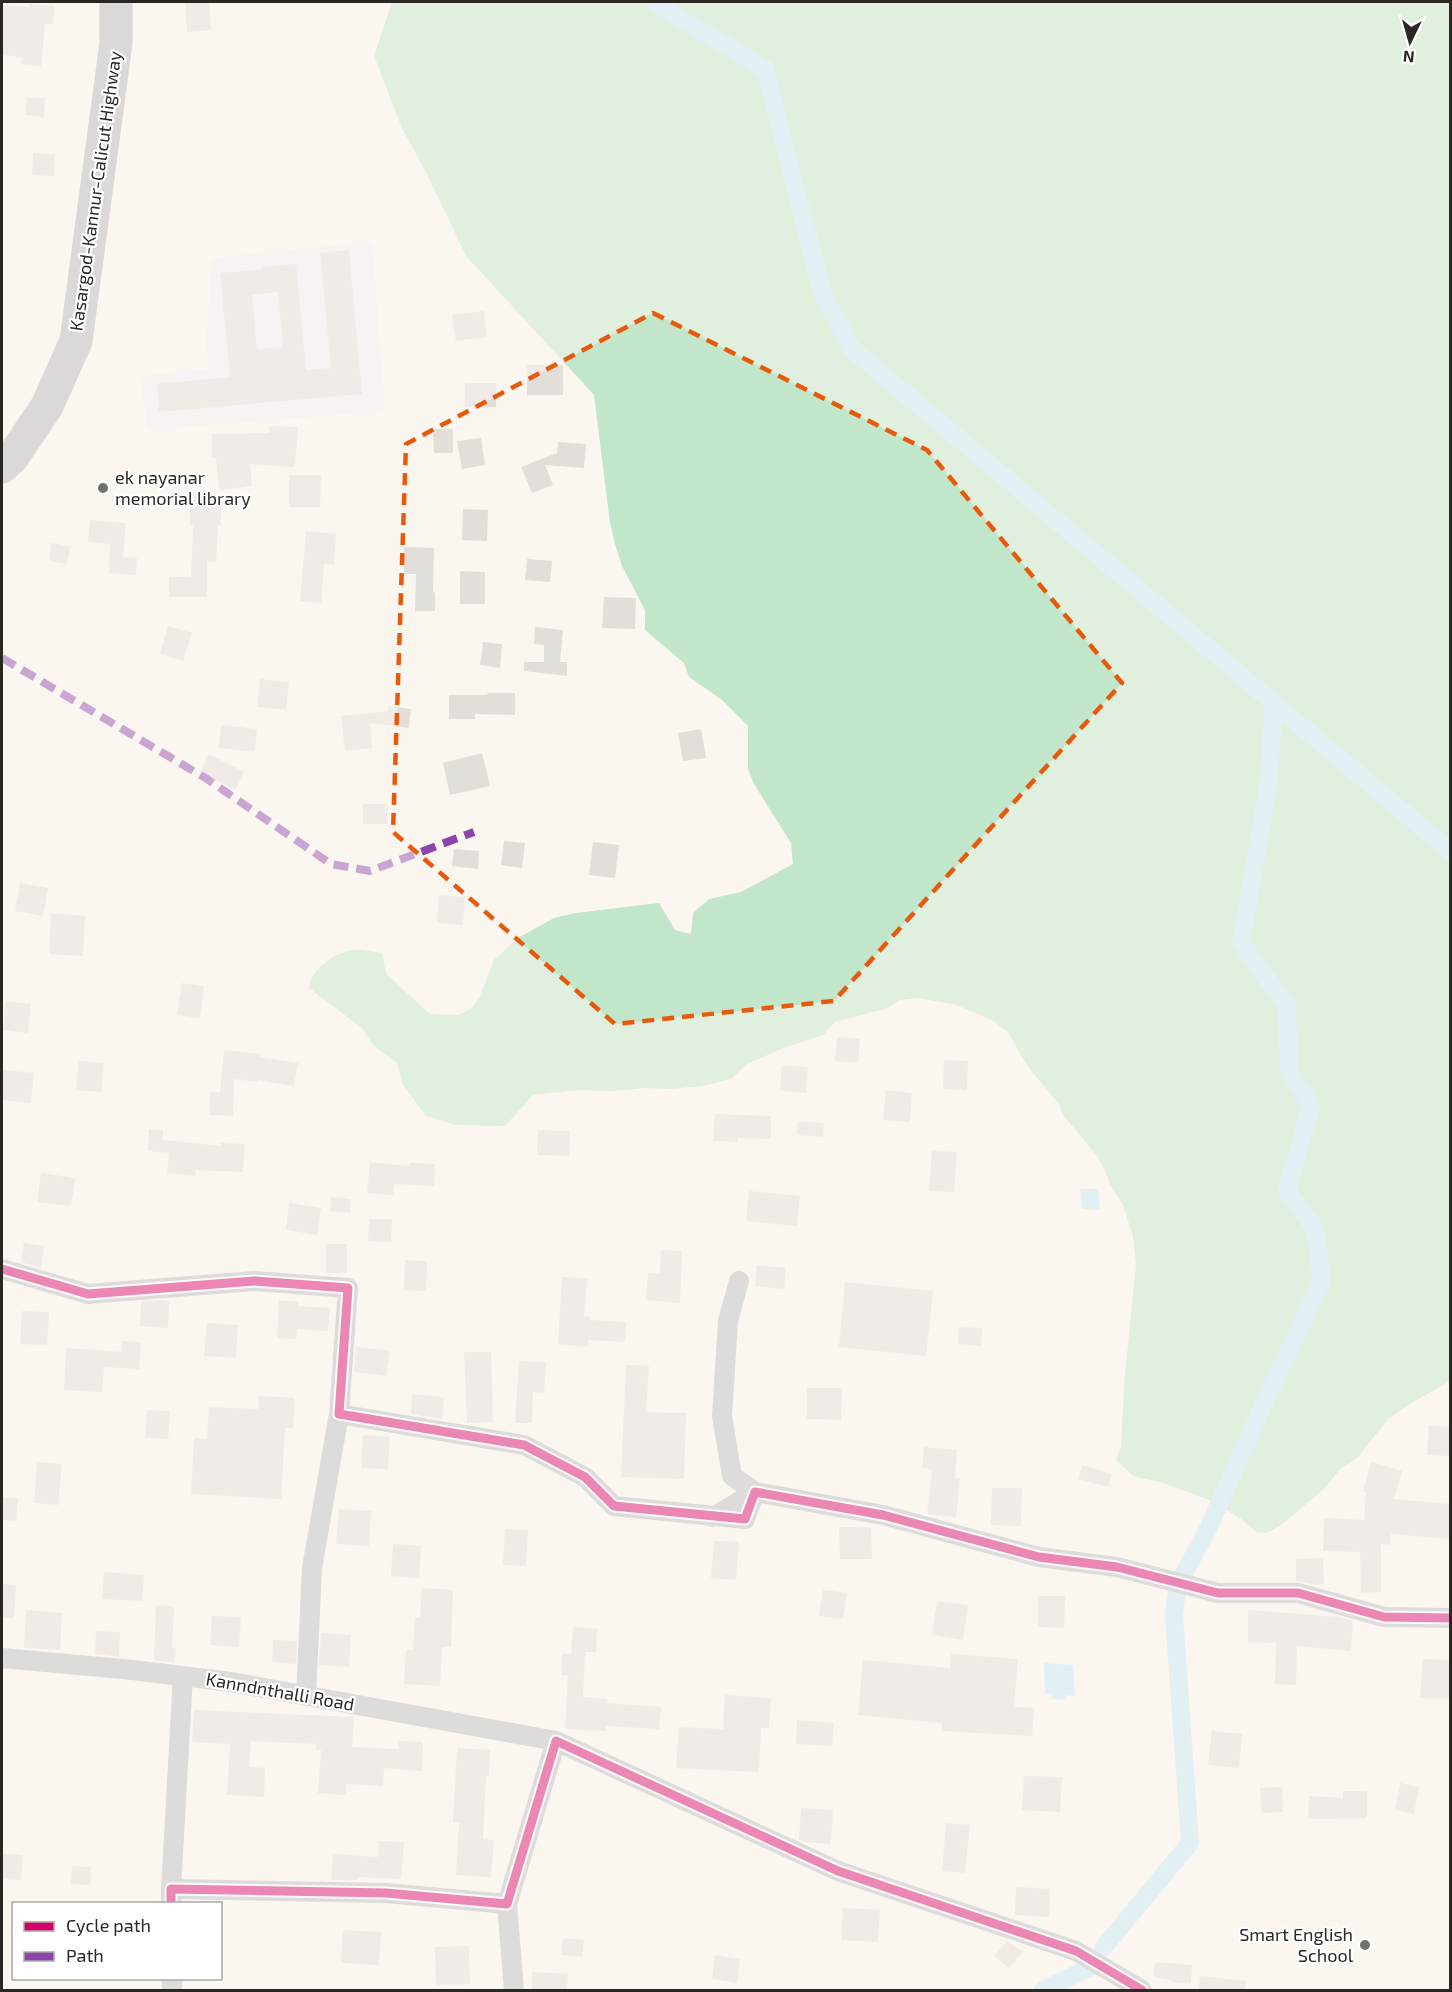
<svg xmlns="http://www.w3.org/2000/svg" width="1452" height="1992" viewBox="0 0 1452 1992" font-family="'Exo 2',sans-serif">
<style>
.education{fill:#f7eef7}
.green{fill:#c1e6c9}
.water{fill:#c4e9f7}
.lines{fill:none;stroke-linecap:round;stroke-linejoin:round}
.stream{stroke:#c4e9f7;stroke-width:5}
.canal{stroke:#c4e9f7;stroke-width:18}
.building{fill:#e2deda;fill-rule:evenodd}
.minor{stroke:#bbbac0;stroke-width:20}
.trunk{stroke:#b7b4ba;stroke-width:33}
.quiet{stroke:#8e44ad;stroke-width:8;stroke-dasharray:15 8;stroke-linecap:butt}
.cycleway-casing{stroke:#fff;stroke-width:13}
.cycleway{stroke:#d6006c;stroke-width:9}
.marked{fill:none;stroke:#e8590c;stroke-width:4.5;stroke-dasharray:12 8;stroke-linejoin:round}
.poi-dot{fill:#74706b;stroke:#fff;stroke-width:2}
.labels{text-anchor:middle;stroke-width:4.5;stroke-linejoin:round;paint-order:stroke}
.street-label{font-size:18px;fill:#2b2824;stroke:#fff}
.poi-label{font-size:18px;fill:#2b2824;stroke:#fff;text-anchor:start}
</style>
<rect width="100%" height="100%" fill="#fbf6f0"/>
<!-- education -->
<path class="education" d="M372 242 385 411 148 430 140 376 209 369 206 343 212 258Z"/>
<!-- green -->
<path class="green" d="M392 2H1450V1381L1410 1404 1388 1419 1358 1457 1340 1469 1325 1488 1281 1525 1266 1533 1256 1532 1241 1519 1209 1500 1163 1483 1133 1476 1116 1460 1121 1447 1124 1385 1136 1265 1133 1236 1122 1203 1110 1184 1105 1170 1097 1156 1064 1116 1058 1103 1028 1067 1008 1032 992 1020 956 1005 919 998 900 1000 885 1009 835 1022 823 1035 786 1047 747 1064 731 1079 702 1086 670 1089 644 1088 614 1091 580 1090 533 1095 505 1126 456 1125 426 1116 402 1083 397 1063 373 1045 362 1028 309 988C310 969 335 953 353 950 362 949 373 952 382 953L386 974 430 1014 458 1015 472 1008 480 996 494 960 518 938 554 918 576 913 659 903 675 930 691 934 693 913 709 899 741 892 793 864 791 843 754 784 748 769V726L721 699 689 677 684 663 645 630V610L622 566 615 544 610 523 594 395 466 256 427 174 402 128 374 56Z"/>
<!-- water -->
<path class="water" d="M1080 1189H1098L1100 1210 1082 1209Z
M1044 1663 1073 1665 1075 1696 1067 1695 1065 1700 1051 1699 1052 1694 1045 1693Z"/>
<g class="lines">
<!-- stream -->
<path class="stream" d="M1185 1570 1199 1547"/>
<!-- canal -->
<path class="canal" d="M656 2 658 5 765 69 823 295 852 349 1450 851
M1182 1577 1208 1529 1265 1401 1322 1281 1315 1229 1287 1190 1311 1106 1289 1070 1287 1006 1241 943 1268 787 1274 703
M1103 1948 1190 1843 1174 1615 1177 1590
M1043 1990 1089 1968"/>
</g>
<!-- building -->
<path class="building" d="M185 2H209L211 30 187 32Z
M29 4 55 6 53 24H45L41 66 21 64 22 57 2 55V5L29 7Z
M27 97 45 98 44 117 25 115Z
M33 153 55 154 54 176 32 175Z
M349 250 362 394 159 412 157 384 230 377 220 273 261 270V267L296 264 306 370 331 368 320 253ZM278 292 283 347 257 349 252 295Z
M484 311 487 337 456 341 452 315Z
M527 365H563V395H527Z
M465 383H496V407H465Z
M270 426 298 427 295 467 250 464 252 486 219 490 216 458H212V434L269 433Z
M433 429H453V453H434Z
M481 438 485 465 462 469 457 441Z
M558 442 586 444 584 468 545 465 553 485 532 493 521 467 557 453Z
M289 475H321L320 507H289Z
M190 495H221V525H218L216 562 207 561V597H169V577H191L193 525H190Z
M463 509 488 510 487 541 462 540Z
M90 520 126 523 123 557 137 558 136 575 109 573 110 544 88 542Z
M306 531 336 534 334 565 324 564 321 603 300 601Z
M51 543 70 546 67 564 49 561Z
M404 547 434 548 433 592 435 593V611H415L416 574H404Z
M527 559 552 561 550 582 525 580Z
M460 571 485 572V604H460Z
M604 597 636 598 635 629 602 628Z
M168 626 192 633 183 661 160 654Z
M535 627 563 630 560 662H567V676L524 671V662H544V645L534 644Z
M483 642 502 644 500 668 480 665Z
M260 679 289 682 286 710 257 707Z
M488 693H515V715L475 714V719H449V695H487Z
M389 706 411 709 409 728 370 723 372 748 345 751 341 716 388 711Z
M221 725 257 729 255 752 219 748Z
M701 729 706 758 683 761 678 733Z
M482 753 490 786 450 795 443 763Z
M209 754 244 772 235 790 200 772Z
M363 804H388L387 824H363Z
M504 841 525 843 522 868 501 865Z
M593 842 619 845 615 878 589 875Z
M454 849 479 851 478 869 452 866Z
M20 883 48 888 43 916 15 911Z
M439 895 465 897 463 925 437 923Z
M51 913 85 916 83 956 49 954Z
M182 983 204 986 200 1018 177 1015Z
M6 1001 31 1004 28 1033 3 1030Z
M837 1037 860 1039 858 1063 835 1061Z
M224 1050 260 1054 259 1057 298 1063 294 1086 257 1080V1082L234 1079 233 1116 209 1115 210 1092H220Z
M944 1060 968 1061 967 1090 943 1089Z
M79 1061 104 1063 101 1092 76 1090Z
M782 1065 808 1067 806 1093 780 1091Z
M3 1070 34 1073 31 1103 2 1100Z
M886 1090 912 1093 910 1122 883 1120Z
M715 1114 771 1116V1139L737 1138V1142L713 1141Z
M798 1121 824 1123 823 1137 797 1135Z
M149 1129 163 1130V1140L221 1146V1143L245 1144 243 1172 196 1170 195 1176 167 1173 169 1153 148 1151Z
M538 1130 570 1131 569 1156 537 1155Z
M932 1151 957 1152 954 1192 929 1191Z
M370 1162 409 1166V1163L435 1164 434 1186 394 1184 393 1195 367 1193Z
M41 1173 75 1178 71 1206 37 1202Z
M749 1191 800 1196 797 1226 746 1221Z
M331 1197 351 1199 350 1213 330 1211Z
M289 1203 321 1208 317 1235 286 1230Z
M369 1219H392L391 1242 368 1241Z
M24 1243 44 1246 41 1268 21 1262Z
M326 1244H347V1273H326Z
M661 1250 682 1251 680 1303 646 1300 648 1273 660 1274Z
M405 1260 427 1261 426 1291 404 1290Z
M757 1265 786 1268 784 1289 755 1286Z
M562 1277 587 1279 584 1316 590 1317V1320L626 1322 625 1342 588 1340V1347L558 1344Z
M845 1282 933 1291 926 1356 839 1347Z
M159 1300 169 1301 168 1328 140 1326 141 1302Z
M279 1300 298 1302V1306L330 1308 328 1331 297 1329 296 1339 277 1338Z
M22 1311 49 1312 47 1345 20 1344Z
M207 1323 238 1325 236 1358 204 1356Z
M959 1327 982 1328 981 1346 958 1344Z
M122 1341 141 1342 139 1369 104 1367 102 1392 64 1390 66 1348 121 1352Z
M356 1347 390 1351 386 1376 354 1372Z
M464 1352H491L493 1422 467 1423Z
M519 1361 546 1362 544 1393 533 1392 532 1423H515Z
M626 1365 649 1366 646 1412 686 1413 684 1479 621 1477Z
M807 1388H842L841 1420 807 1419Z
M412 1394 444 1397 442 1419 411 1414Z
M259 1396 295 1398 293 1428H285L281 1499 191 1494 194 1438 207 1439 209 1407 258 1409Z
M147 1410 170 1411 168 1439 145 1438Z
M1429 1425 1450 1427V1456L1427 1455Z
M363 1435 390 1437 388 1469 361 1468Z
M924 1447 957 1450 955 1478 960 1479 956 1517 927 1514 932 1469 922 1468Z
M37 1462 62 1464 58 1505 34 1503Z
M1371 1462 1402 1471 1394 1499 1450 1504V1539L1391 1534 1390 1545 1381 1544V1592L1361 1593 1360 1552 1323 1551 1324 1518 1364 1520 1366 1492 1363 1491Z
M1082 1465 1112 1474 1108 1487 1078 1479Z
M992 1488H1022L1021 1526 991 1525Z
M2 1497 18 1498 16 1521 2 1520Z
M339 1509 371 1511 369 1546 336 1544Z
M839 1527H871L872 1559H840Z
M505 1529 528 1530 526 1566 503 1565Z
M714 1541 739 1542 736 1580 711 1578Z
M393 1544 421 1546 419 1578 391 1576Z
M1323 1558 1324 1586 1296 1581V1559Z
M104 1572 144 1575 142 1601 102 1599Z
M2 1584 16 1585 14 1618 2 1617Z
M422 1588 453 1590 451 1647H442L440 1686 404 1684 406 1649 413 1650 415 1617H420Z
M823 1590 847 1593 843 1619 819 1616Z
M1038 1596H1065L1064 1628 1038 1627Z
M937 1601 968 1605 963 1640 932 1635Z
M156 1605 174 1607 172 1648H176L175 1663 154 1660Z
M26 1610 62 1613 60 1650 24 1648Z
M1248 1610 1339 1617 1353 1621 1351 1651 1297 1646 1296 1685 1275 1684 1276 1643 1248 1642Z
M212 1616 241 1617 239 1647 210 1645Z
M573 1627 597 1629 596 1652H585L583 1697 608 1699 607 1703 661 1707 659 1729 606 1726V1731L565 1729 568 1675H561L562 1654H571Z
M96 1631 120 1632 119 1657 95 1654Z
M321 1633 351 1635 349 1667 319 1665Z
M273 1640 297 1641 296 1664 272 1662Z
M951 1654 1018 1659 1014 1707 1034 1708 1032 1736 942 1731V1723L858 1715 863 1660 950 1668Z
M1423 1659 1450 1660V1698H1420Z
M725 1695 771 1698 769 1728H761L759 1772 676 1768 679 1727 723 1729Z
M194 1710 354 1717 352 1747 399 1749V1741L423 1742 422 1771 384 1768 383 1786 346 1784V1795L318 1793 321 1750H316V1744L251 1741 249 1767 265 1768 264 1797 227 1795 230 1744 192 1742Z
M797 1720 834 1723 832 1746 796 1744Z
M1212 1731 1242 1734 1239 1768 1208 1765Z
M457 1748 490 1750 489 1776H486L483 1839 494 1840 491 1877 456 1875 459 1823H453Z
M1024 1776 1062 1777 1060 1812 1022 1810Z
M1400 1783 1419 1787 1414 1814 1395 1810Z
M1282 1787 1283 1812 1262 1813 1260 1788Z
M1343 1791H1367V1818L1308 1819 1309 1796 1343 1798Z
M801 1808 833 1810 831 1844 804 1842 799 1840Z
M946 1823 970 1825 965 1873 942 1871Z
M379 1841 404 1842 401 1879 358 1877 357 1880H331L333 1854 378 1857Z
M2 1854 23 1855 21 1880 2 1879Z
M72 1866 91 1867 90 1885 71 1884Z
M1016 1887 1050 1889 1049 1917 1015 1915Z
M843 1908 880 1910 878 1942 841 1940Z
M343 1930 381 1932 379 1965 341 1963Z
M563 1938 584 1940 582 1957 561 1955Z
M1007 1941 1023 1952 1009 1968 994 1956Z
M469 1946 470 1984 436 1985 435 1947Z
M715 1955 740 1959 737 1983 712 1979Z
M1155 1962 1192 1965 1191 1984 1172 1982 1173 1980 1153 1977Z
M532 1972 568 1974 567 1990H532Z
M1200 1976 1245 1981V1990H1199Z"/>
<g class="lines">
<!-- minor -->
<path class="minor" d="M2 1269 88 1294 254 1281 348 1288 339 1414 524 1445 585 1477 614 1506 745 1519 755 1492 883 1515 1039 1557 1117 1567 1218 1593H1298L1384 1617 1450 1618
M713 1517 755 1492 732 1476 722 1416 728 1321 739 1281
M2 1658 133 1670 231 1682 556 1741
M306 1696 312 1568 339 1414
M171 1889 183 1676
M171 1904V1889L386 1893 507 1904 556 1741 838 1871 1076 1951 1142 1990
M507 1904 514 1990
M172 1978V1990"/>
<!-- trunk -->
<path class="trunk" d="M2 467 12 458 47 406 76 341 116 43V2"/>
<!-- quiet -->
<path class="quiet" d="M2 658 207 779 331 864 370 871 474 832"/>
<!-- cycleway casing -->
<g class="cycleway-casing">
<path id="cycleway" d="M2 1269 88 1294 254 1281 348 1288 339 1414 524 1445 585 1477 614 1506 745 1519 755 1492 883 1515 1039 1557 1117 1567 1218 1593H1298L1384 1617 1450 1618
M171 1904V1889L386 1893 507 1904 556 1741 838 1871 1076 1951 1142 1990"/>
</g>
<!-- cycleway -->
<use href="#cycleway" class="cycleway"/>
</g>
<!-- marked area -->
<path d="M0 0H1452V1992H0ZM653 313 927 450 1122 683 834 1001 615 1024 393 832 406 444Z" fill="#fbf6f0" fill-opacity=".55" fill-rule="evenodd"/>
<path class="marked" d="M653 313 927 450 1122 683 834 1001 615 1024 393 832 406 444Z"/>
<!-- markers -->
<g class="poi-dot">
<circle cx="103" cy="488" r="6"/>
<circle cx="1365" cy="1945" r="6"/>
</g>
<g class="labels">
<!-- street labels -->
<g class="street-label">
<text transform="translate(96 191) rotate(-82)" y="6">Kasargod-Kannur-Calicut Highway</text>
<text transform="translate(280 1692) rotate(10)" y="6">Kanndnthalli Road</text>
</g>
<!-- poi labels -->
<g class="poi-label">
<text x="115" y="484">ek nayanar<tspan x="115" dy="21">memorial library</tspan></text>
<text x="1353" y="1941" text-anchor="end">Smart English<tspan x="1353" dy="21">School</tspan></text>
</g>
</g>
<!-- border -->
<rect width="1452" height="1992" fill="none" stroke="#2b2824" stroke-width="6"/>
<!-- legend -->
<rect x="12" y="1902" width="210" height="78" fill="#ffffff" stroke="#aaa9a7" stroke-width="1.5"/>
<rect x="24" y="1922" width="30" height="9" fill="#d6006c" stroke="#aaa9a7" stroke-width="1.5"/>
<text x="66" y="1932" font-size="18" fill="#2b2824">Cycle path</text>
<rect x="24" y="1952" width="30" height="9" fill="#8e44ad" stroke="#aaa9a7" stroke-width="1.5"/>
<text x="66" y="1962" font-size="18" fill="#2b2824">Path</text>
<!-- north arrow -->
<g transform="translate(1410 42) rotate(185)" stroke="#ffffff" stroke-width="4.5" paint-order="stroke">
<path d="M0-4.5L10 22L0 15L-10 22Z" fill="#2b2824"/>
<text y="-9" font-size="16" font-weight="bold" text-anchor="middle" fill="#2b2824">N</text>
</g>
</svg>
